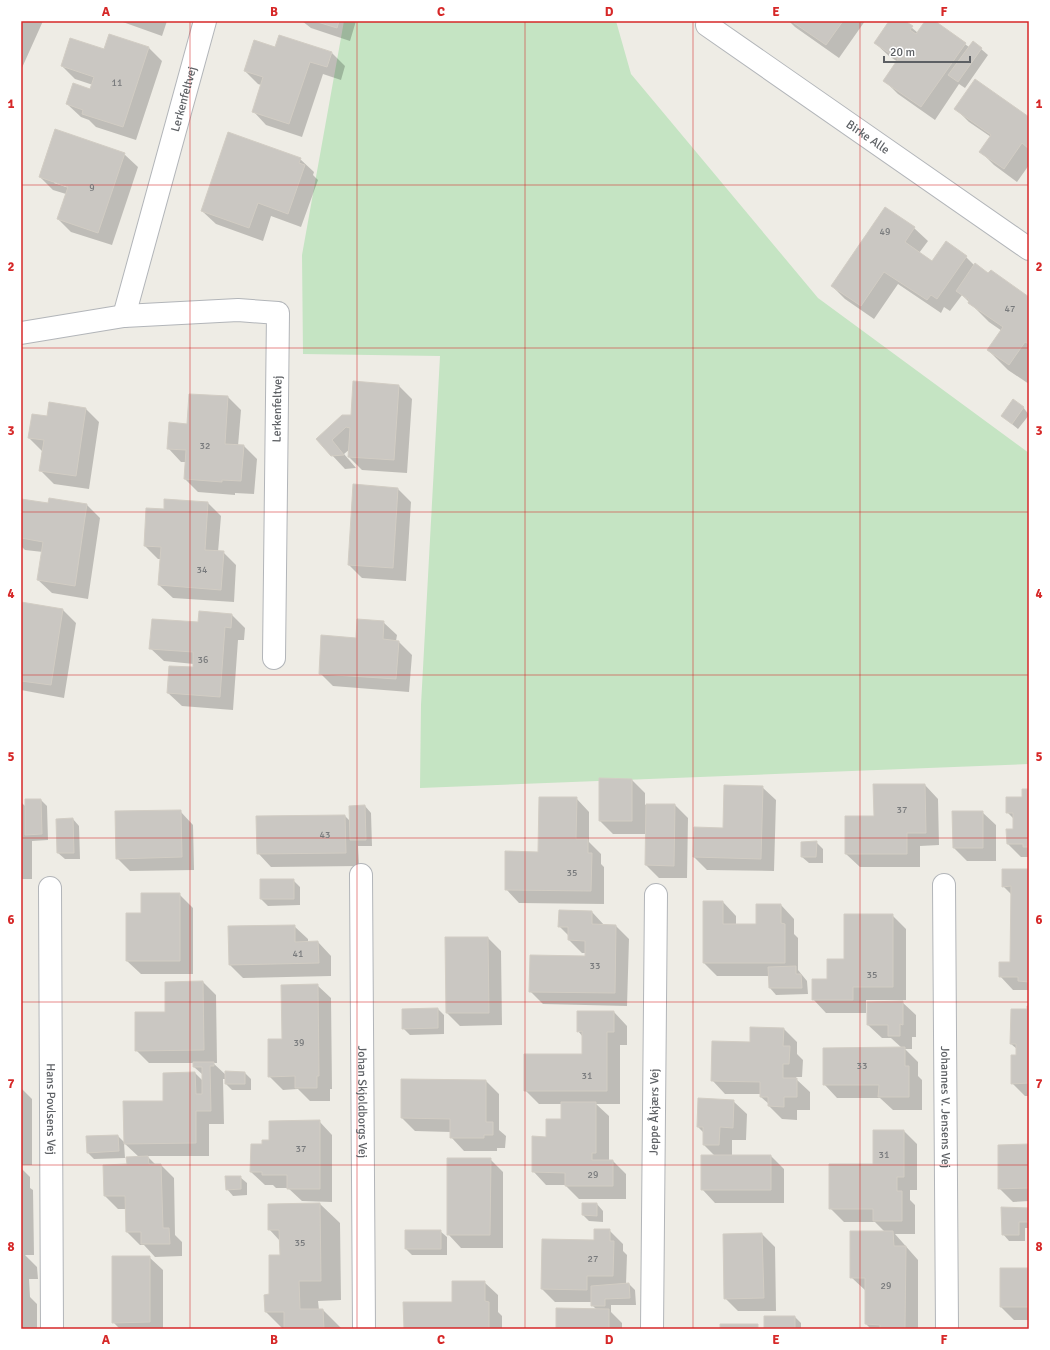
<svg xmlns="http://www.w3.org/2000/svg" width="1050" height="1350" viewBox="0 0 1050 1350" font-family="Signika,sans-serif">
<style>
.green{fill:#c5e4c3}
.shadow{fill:#0003;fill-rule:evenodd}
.building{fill:#cac7c2;stroke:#d2cdc4}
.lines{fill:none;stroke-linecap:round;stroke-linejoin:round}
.minor-casing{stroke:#b2b5b9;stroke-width:24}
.minor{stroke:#fff;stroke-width:22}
.grid{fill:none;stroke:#d62828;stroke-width:1;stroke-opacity:0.55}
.labels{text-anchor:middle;stroke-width:3;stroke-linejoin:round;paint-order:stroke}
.number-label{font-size:10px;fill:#787a7c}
.street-label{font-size:12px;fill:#5d6064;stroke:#fff}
.neatline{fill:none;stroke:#d62828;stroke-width:1.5}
.grid-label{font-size:13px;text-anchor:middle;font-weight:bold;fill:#d62828}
</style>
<rect width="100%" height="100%" fill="#eeece5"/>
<!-- green -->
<path class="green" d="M344 21H616L631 74 818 298 1029 453V764L420 788 421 705 440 356 303 354 302 255Z"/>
<!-- shadow -->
<path class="shadow" d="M21 21H43L21 70Z
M120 21H167L162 36Z
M302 21H356L350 41 311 28Z
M789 21H865L839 58 795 27Z
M891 21H904L918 33 926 21H933L969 47 973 42 988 55 965 88 959 84 935 120 898 94 885 81 898 62 889 56 875 43Z
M280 36 332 53 345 66 341 80 323 74 302 137 266 125 253 111 261 85 258 84 245 71 276 48Z
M149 48 162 61 136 140 96 127 89 120 81 117 67 104 91 90 93 85 75 79 62 66 105 50Z
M956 109 1029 118V165L1017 182 994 165 981 152 991 137 969 122Z
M124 154 138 167 112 245 71 232 58 219 66 194 53 190 40 177ZM54 181 73 187 72 189 54 183Z
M300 159 314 172 313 175 318 180 301 227 271 216 263 241 216 224 202 211Z
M914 228 928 241 919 253 933 262 966 257 974 265 1029 298V384L1008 370 988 350 1002 331 989 322 962 295 950 311 944 307 941 313 898 284 874 319 845 299 832 286Z
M354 383 399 386 412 399 407 473 362 470 349 457 350 449 344 454 356 468 345 469 317 439 352 416Z
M228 397 241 410 238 446H244L257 459 254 494 235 493V495L198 492 185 479 186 462H181L168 448 188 425Z
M1023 407 1029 415 1018 429 1002 416Z
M86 409 99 422 89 489 54 484 40 470 42 451 29 438 48 417Z
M398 489 411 502 406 581 362 578 349 565Z
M21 500 49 505H87L100 518 88 599 52 593 38 580 43 552 25 550 21 546Z
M208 503 221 516 218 552H223L236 565 234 602 173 598 159 585 161 559H158L145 546 165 510Z
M21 603 63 610 76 623 64 698 21 690Z
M232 615 245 628 244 640H238L233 710 182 706 168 693 193 668 194 664 164 661 150 648 199 623Z
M383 622 397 635 396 641H398L412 655 409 692 333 686 320 673 357 639Z
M632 780 645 793V805H675L688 818 687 878H659L646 865V834H613L600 821Z
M925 785 938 799 939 845 920 846V867H860L846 854 875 817Z
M762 787 776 800 774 871 707 870 694 857 724 829Z
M1029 790V857H1021L1008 844 1014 830V819L1007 812 1023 798Z
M576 798 589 812V842L601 854V864L604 867V904L519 903 506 889 539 853Z
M41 800 47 806 48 840 32 841V879H21V802L26 807Z
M365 806 371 813 372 846H358L359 866 271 867 258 853 345 816 351 822Z
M180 811 193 825 194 870 130 871 117 858Z
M982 812 996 825V861H967L954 848Z
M73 819 79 826 80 859H65L58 853Z
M816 842 823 849V863H809L802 857Z
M1029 870V991L1028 990H1013L1000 976 1011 964 1012 895 1003 886Z
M261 880H293L300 887V905L268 906 261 899Z
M179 894 193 908V974H141L127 961 142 914Z
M704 902H723L736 916V925H757L781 905 794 919V934L798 938V970L807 981 808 994 776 995 770 988 769 976H717L704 963Z
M592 912 605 926H616L629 939 627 1006 543 1004 530 991 586 957V953H582L569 940V936L559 926Z
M892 915 906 929V1000H866V1013H826L813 999 845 960Z
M294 926 308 939V943L318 942 331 956V976L243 978 230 965Z
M488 938 501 951 502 1025 460 1026 447 1013Z
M203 982 216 995 217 1063H213L226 1075 245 1073 251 1079V1090H232L226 1084V1079H223L224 1124H209V1156H147L156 1165H161L174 1178 175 1235 182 1242V1256L155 1257 144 1245H140L127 1232 126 1209H118L105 1196 128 1165 139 1157 124 1143 125 1158 94 1159 88 1153 118 1136 125 1143 164 1102 195 1073 203 1081V1075L194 1067V1063H149L136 1050 166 1013Z
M317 985 331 998 332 1089H330V1101H310L298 1089 283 1090 269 1076 283 1040Z
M902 1002 916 1015V1037H912V1049H905L918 1062V1076L922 1080V1110H893L880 1098H837L824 1084 902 1048 891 1038H882L868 1025Z
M1029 1007V1096H1025L1012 1083 1017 1056V1049L1011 1044Z
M438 1009 444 1015V1034L410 1035 403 1028Z
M614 1012 627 1026V1045H620V1104H596L609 1116V1161H613L626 1174V1199H579L565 1185H546L533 1171 547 1138 562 1120V1104H539L525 1090 583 1055V1037L578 1031Z
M784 1029 797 1042V1054L803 1060 802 1077H796V1079L810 1092V1110H797V1120L782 1119 769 1106V1104L761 1097V1094H725L712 1080 750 1043Z
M486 1081 499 1094V1130L506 1136 505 1148H497V1151H464L451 1137V1132L415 1131 402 1118Z
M21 1088 32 1099V1165H21Z
M733 1101 747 1114 746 1140H732V1156H771L784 1169V1203H715L702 1189 715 1156 704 1145V1133L698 1127Z
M319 1121 332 1135V1202L302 1201 288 1188H276L273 1185H265L251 1172 263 1145Z
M904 1131 917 1144V1190H910V1200L915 1205V1234H895L918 1260V1329H871L866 1324V1291L851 1277 885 1232 875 1222H844L830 1208 874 1165Z
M1029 1145V1201L1013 1202 999 1188Z
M490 1159 503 1172V1248H461L448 1234Z
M21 1168 30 1177V1188L33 1190 34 1255H25L37 1267 38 1279H29L30 1297 37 1304V1329H21Z
M240 1177 247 1183V1195L233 1196 227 1189Z
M320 1204 340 1223 341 1300 318 1301 319 1310H323L342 1329H283L266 1312 281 1256 280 1241 269 1229Z
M583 1204H597L603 1211V1222L589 1221 583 1215Z
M1029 1209V1228H1025V1241H1009L1003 1234Z
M609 1230 623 1244V1251L627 1255 626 1284H629L635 1290 636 1305H611V1312L622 1323V1329H557L596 1309 592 1305V1302H555L542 1289 595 1241Z
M440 1231 447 1237V1255H412L406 1249Z
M762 1234 775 1247 776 1311H738L725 1298Z
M149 1257 163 1270V1329H120L113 1322Z
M1029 1269V1320H1014L1001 1307Z
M484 1282 498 1295V1312L502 1316V1329H405L453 1303Z
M795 1317 801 1323V1329H766Z"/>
<!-- building -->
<path class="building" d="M314 21H339L337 28Z
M791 21H843L826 45Z
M889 21H905L913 26 910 30 916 34 925 21H935L966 43 921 107 883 81 898 59 874 43Z
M109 34 149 47 123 127 82 114 83 110 66 104 73 83 90 89 94 77 61 66 70 38 104 49Z
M279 35 332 52 327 67 310 62 289 124 252 112 263 77 244 71 254 40 275 47Z
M973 41 982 48 958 82 948 75Z
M975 79 1029 117V149L1022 143 1004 169 979 152 991 135 954 109Z
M55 129 125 153 98 233 57 219 68 187 39 177Z
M228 132 301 158 299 163 305 165 288 214 258 203 249 228 201 211Z
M885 207 915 227 905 242 932 261 946 241 967 256 937 299 931 295 927 300 884 272 861 306 831 286Z
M975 263 988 273 991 270 1029 297V344L1025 342 1009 365 987 350 1003 327 968 303 969 300 956 291Z
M353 381 399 385 394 460 348 457 350 428 346 427 332 440 344 455 331 456 316 439 342 415H351Z
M189 394 228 396 225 444 244 445 241 481 222 480V482L184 479 186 450 167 449 169 422 187 424Z
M1013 399 1024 407 1012 424 1001 416Z
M49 402 86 408 76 476 39 471 44 440 28 438 32 414 47 416Z
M353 484 398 488 393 568 348 565Z
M49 498 87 504 75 586 37 580 43 542 21 538V499L48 503Z
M164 499 208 502 205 550 224 551 221 590 158 585 161 547 144 546 146 508 164 509Z
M21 602 63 609 51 685 21 681Z
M199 611 232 614 231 628 225 627 220 697 167 693 169 666 193 667V652L149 649 152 619 198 622Z
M357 619 384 621 383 639 399 641 396 679 319 674 321 635 356 638Z
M599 778 632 779V821H599Z
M873 784H925L926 833H907V854H845V816H874Z
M724 785 763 786 761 859 693 857 694 827 723 828Z
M1022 789H1029V847H1023V844H1007L1006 829H1013V813H1006V797H1022Z
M539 797H577L576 839H588V853H592L591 891 505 890V851L538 852Z
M25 799H41L42 834 25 835Z
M646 804H675L674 866 645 865Z
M365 805 366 840H350L349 806Z
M181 810 182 857 116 859 115 811Z
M952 811H983V848H953Z
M345 815 346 853 257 854 256 816Z
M73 818 74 853H57L56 819Z
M817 841 816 857H801V842Z
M1002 869H1029V982L1018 981V977H999V962H1010L1011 886 1002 887Z
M260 879H294V899H260Z
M141 893H180V961H126V913H141Z
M703 901H723V924H756V904H781V923L785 924V963H703Z
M559 910 592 911V924L616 925 615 993 529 992 530 955 585 956V941L568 940V927H558Z
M844 914H893V987H853V1000H812V979H827V959H844Z
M295 925V942L318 941 319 963 229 965 228 926Z
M445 937H488L489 1013H446Z
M796 966V974H801L802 988H769L768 967Z
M203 981 204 1050 135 1051V1012H165V982Z
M318 984 319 1076H317V1088H295V1076L268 1077V1039H282L281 985Z
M903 1001V1025L900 1024V1036H888V1025H867V1002Z
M1027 1006H1029V1083L1011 1084V1055H1016V1044H1010L1011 1009H1027Z
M438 1008V1028L402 1029V1009Z
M577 1011H614V1032H607V1091H524V1054H582V1031L577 1032Z
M750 1027 784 1028 783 1046H790L789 1064H783V1078H797V1097H784V1107L768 1106V1097H760V1082L711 1081 712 1041 750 1042Z
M905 1047V1066H909V1097H878L879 1085H823V1048Z
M193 1062H214V1066H210L211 1111H196V1143L124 1144 123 1101H163V1073L195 1072 196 1094H202V1067H193Z
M225 1071 245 1072V1084H225Z
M401 1079 486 1080V1122H493V1135H484V1138H450V1119L401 1118Z
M698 1098 734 1100 733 1128 720 1127 719 1145H703V1127H697Z
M561 1102H596V1153H592V1160H613V1186H565V1173L532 1172V1136L546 1137V1119H561Z
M320 1120V1189H287V1175H262V1172H250L251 1144H262V1140H269V1121Z
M873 1130H904V1177H897V1191H902V1221H873V1209H829V1164H873Z
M118 1135 119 1151 87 1153 86 1136Z
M1029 1144V1188L998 1189V1145Z
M701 1155H771V1190H701Z
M148 1156 149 1164H161L163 1228H169L170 1244H141V1232H126L125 1196H104L103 1165 127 1164 126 1157Z
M447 1158H491L490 1235H447Z
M225 1176H241V1189L226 1190Z
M320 1203 321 1281H299L300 1309H323L324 1329H284V1312H265L264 1295 269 1294V1255H280L279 1230H268V1204Z
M582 1203H597V1216L582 1215Z
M1001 1207 1029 1208V1222H1019V1235H1002Z
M594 1229H610V1241H614L613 1276H587V1290L541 1289 542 1239 594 1240Z
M405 1230H441V1249H405Z
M850 1231H893L894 1246H906L905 1329H880V1325L865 1324V1278H850Z
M762 1233 764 1298 724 1299 723 1234Z
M112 1256H150V1322L112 1323Z
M1000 1268H1029V1307H1000Z
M452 1281H485V1301L489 1302V1329H404L403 1302H452Z
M629 1283 630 1298 605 1299V1306H591V1286Z
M556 1308 609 1309V1329H556Z
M764 1316H795V1329H764Z
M720 1324H758V1329H720Z"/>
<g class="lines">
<!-- minor casing -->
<g class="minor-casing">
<g id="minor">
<path id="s1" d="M707 25 1029 249"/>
<path id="s2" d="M124 316 205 21"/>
<path d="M21 333 124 316 238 310 278 313 274 658"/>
<path id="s3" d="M361 875 364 1329"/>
<path id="s4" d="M944 885 947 1329"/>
<path id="s5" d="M50 888 52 1329"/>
<path id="s6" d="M652 1329 656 895"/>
</g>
</g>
<!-- minor -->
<use href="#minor" class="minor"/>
</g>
<!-- grid -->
<path class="grid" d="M190 21V1329M357 21V1329M525 21V1329M693 21V1329M860 21V1329M21 185H1029M21 348H1029M21 512H1029M21 675H1029M21 838H1029M21 1002H1029M21 1165H1029"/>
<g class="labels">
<!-- number labels -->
<g class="number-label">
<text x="117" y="86">11</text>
<text x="92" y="191">9</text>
<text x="885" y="235">49</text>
<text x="1010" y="312">47</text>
<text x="205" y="449">32</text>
<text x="202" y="573">34</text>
<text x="203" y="663">36</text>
<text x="902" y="813">37</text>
<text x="325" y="838">43</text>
<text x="572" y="876">35</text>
<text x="298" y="957">41</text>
<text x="595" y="969">33</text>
<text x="872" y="978">35</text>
<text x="299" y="1046">39</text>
<text x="862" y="1069">33</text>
<text x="587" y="1079">31</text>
<text x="301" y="1152">37</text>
<text x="884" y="1158">31</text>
<text x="593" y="1178">29</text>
<text x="300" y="1246">35</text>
<text x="593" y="1262">27</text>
<text x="886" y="1289">29</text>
</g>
<!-- street labels -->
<g class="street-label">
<text dy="4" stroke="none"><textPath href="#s2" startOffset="225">Lerkenfeltvej</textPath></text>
<text dy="4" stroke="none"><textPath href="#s1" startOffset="196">Birke Alle</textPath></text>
<text transform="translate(277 409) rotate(-89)" y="4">Lerkenfeltvej</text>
<text dy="4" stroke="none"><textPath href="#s3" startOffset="227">Johan Skjoldborgs Vej</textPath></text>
<text dy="4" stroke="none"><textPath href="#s4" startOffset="222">Johannes V. Jensens Vej</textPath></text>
<text dy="4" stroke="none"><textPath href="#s5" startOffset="221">Hans Povlsens Vej</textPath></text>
<text dy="4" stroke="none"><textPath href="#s6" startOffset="217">Jeppe Åkjærs Vej</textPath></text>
</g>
</g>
<!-- border -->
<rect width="1050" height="1350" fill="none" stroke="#ffffff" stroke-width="44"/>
<!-- scale -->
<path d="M884 56v6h86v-6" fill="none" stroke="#5d6064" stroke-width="2"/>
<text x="890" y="56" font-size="12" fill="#5d6064" stroke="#ffffff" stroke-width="3" paint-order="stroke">20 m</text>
<rect x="22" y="22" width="1006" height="1306" class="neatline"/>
<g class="grid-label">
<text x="106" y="16">A</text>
<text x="274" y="16">B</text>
<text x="441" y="16">C</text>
<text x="609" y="16">D</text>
<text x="776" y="16">E</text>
<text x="944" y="16">F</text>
<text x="11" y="108">1</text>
<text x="1039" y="108">1</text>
<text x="11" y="271">2</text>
<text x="1039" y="271">2</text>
<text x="11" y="435">3</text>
<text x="1039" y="435">3</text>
<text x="11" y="598">4</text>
<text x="1039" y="598">4</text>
<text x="11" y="761">5</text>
<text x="1039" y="761">5</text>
<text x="11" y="924">6</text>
<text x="1039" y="924">6</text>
<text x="11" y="1088">7</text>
<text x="1039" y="1088">7</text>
<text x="11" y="1251">8</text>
<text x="1039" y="1251">8</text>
<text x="106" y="1344">A</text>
<text x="274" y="1344">B</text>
<text x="441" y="1344">C</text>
<text x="609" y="1344">D</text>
<text x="776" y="1344">E</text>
<text x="944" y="1344">F</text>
</g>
</svg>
